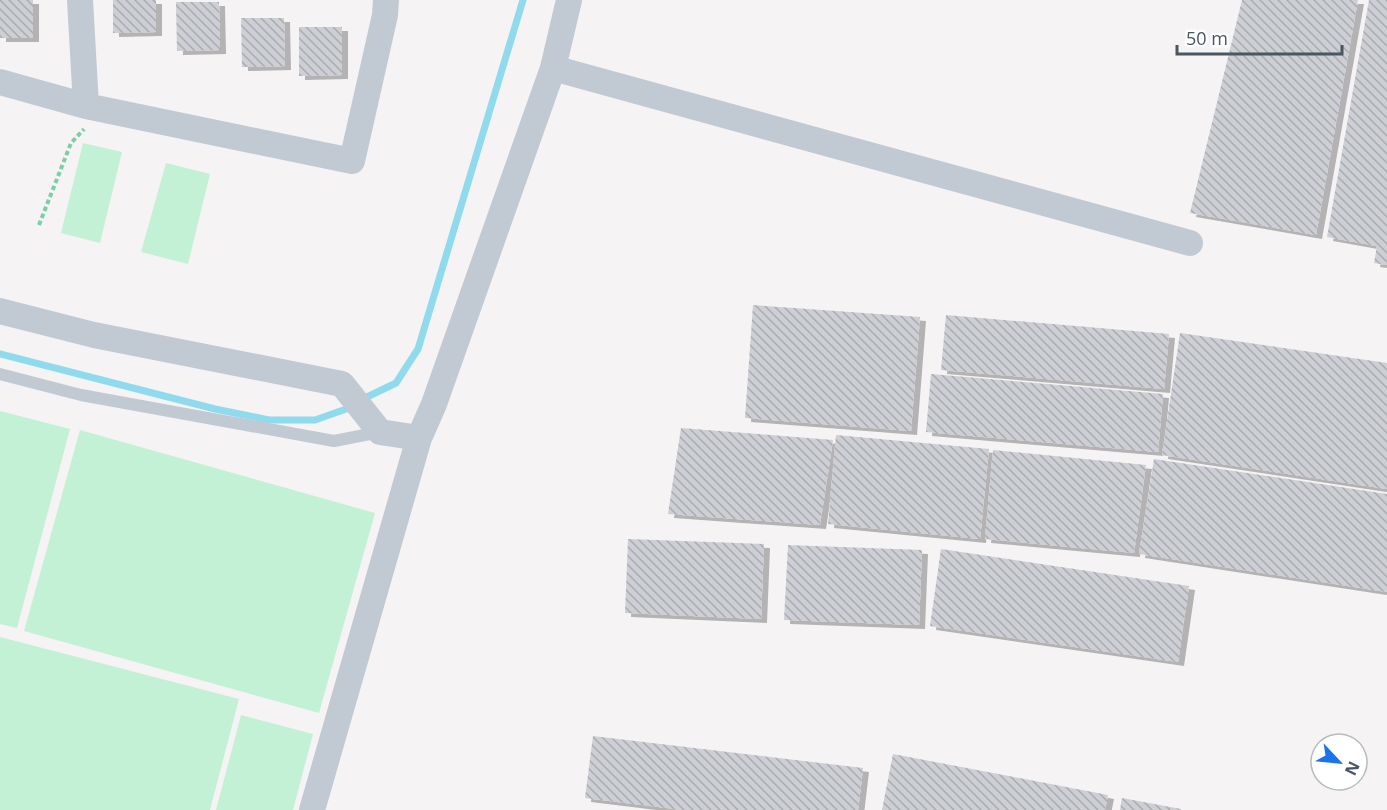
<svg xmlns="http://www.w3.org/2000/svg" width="1387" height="810" viewBox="0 0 1387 810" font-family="'Open Sans',sans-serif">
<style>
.green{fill:#c3f1d5}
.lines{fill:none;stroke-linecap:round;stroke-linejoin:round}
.stream{stroke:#90daee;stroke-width:7}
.building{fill:url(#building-back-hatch);filter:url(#shadow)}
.path{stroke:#7ad0a6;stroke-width:4;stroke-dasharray:4.5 3;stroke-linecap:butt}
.lane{stroke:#c1cad2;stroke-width:12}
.street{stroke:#c1cad2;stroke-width:26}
</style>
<defs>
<pattern id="building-back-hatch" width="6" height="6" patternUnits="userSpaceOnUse" patternTransform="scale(1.5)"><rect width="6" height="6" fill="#cdcfd5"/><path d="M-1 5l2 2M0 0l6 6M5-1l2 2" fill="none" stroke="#a8abb0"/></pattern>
<filter id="shadow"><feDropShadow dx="6" dy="4" stdDeviation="0" flood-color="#0004"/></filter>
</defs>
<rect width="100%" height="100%" fill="#f5f3f3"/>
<!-- green -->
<path class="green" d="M83 143 122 152 100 243 61 233Z
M166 163 210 174 188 264 141 252Z
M0 411 70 429 17 628 0 624Z
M80 430 375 513 319 713 24 631Z
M0 637 239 699 210 810H0Z
M241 715 313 734 293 810H216Z"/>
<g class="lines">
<!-- stream -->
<path class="stream" d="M0 354 215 409 269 420H315L349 408
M367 397 396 383 418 349 523 0"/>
</g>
<!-- building -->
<path class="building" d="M0 0H33V38H0Z
M113 0H156V32L113 33Z
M1242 0H1358L1316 235 1190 213Z
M1369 0H1387V265L1374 263 1377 246 1327 237Z
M176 2H219L220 50 177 51Z
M241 18H284L285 66 242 67Z
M299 27H342V75L299 76Z
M753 305 920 317 911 431 745 418Z
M946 315 1169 334 1164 389 941 370Z
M1180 333 1387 363V489L1162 455Z
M931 374 1163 394 1158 452 926 432Z
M681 428 833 440 820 525 668 514Z
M836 435 989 449 980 539 828 524Z
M993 450 1146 465 1134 553 985 539Z
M1154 459 1387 494V592L1139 554Z
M628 539 764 544 761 619 625 613Z
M788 545 922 550 919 625 784 620Z
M941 549 1189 586 1178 662 930 626Z
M593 736 863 768 858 810H683L585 798Z
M893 754 1108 795 1105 810H882Z
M1122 798 1181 809V810H1120Z"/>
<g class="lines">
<!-- path -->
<path class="path" d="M39 225 71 143 84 129"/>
<!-- lane -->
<path class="lane" d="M0 374 81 395 334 441 380 432"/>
<!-- street -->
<path class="street" d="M80 0 86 106
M553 68 1190 243
M0 82 86 106 352 161 385 15 386 0
M0 311 94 335 342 384 380 432 419 438 312 810
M419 438 434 404 553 68 569 0"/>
</g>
<!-- north arrow -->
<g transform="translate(1339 762) rotate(116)"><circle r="28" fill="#ffffff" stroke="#b7bbc0" stroke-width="1.5"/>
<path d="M0-4.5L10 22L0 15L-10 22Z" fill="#1a73e8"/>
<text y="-9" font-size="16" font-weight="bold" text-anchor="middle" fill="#4a5661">N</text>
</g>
<!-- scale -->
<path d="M1177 45v9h165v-9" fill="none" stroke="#4a5661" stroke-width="3"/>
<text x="1186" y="45" font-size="18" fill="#4a5661" stroke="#ffffff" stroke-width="4.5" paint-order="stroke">50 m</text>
</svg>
